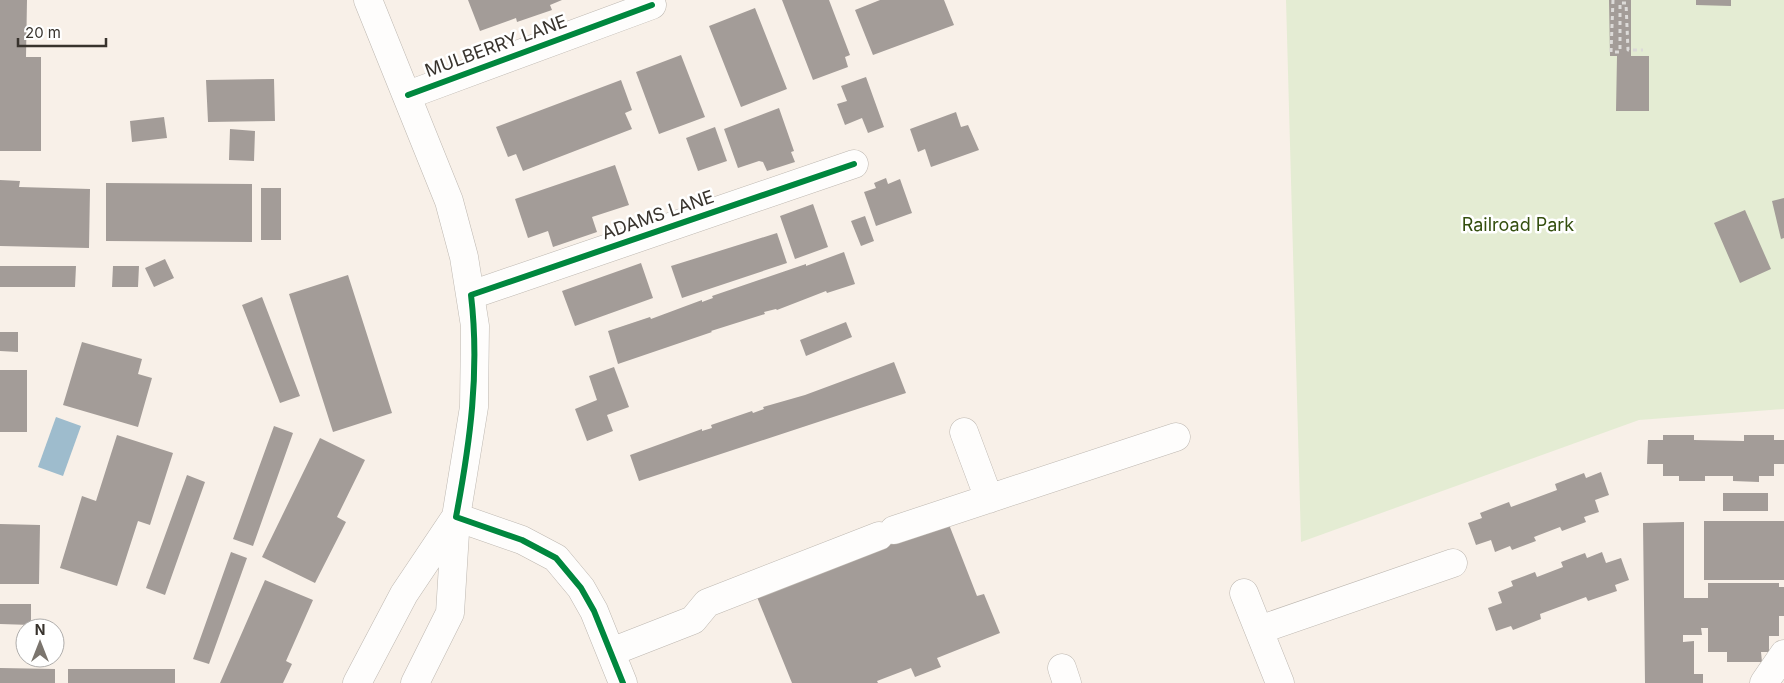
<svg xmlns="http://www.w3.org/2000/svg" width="1784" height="683" viewBox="0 0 1784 683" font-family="Inter,sans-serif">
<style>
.green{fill:#e4ecd3}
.water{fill:#9ebccd}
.building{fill:#a39c98}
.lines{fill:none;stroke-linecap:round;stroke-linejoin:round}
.minor-casing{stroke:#bdb7b0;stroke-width:29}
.major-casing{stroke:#bdb7b0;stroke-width:29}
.path{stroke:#dcdad8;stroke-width:3;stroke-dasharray:4 4;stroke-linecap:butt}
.minor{stroke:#fefdfc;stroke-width:28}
.major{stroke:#fefdfc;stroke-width:28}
.cycleway-casing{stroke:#fff;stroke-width:9}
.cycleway{stroke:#00873e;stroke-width:6}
.labels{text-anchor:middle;stroke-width:5;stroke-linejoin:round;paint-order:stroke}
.street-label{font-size:18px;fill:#38332d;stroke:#fff}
.park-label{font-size:18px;fill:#344f0f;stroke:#fff}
</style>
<rect width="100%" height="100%" fill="#f8f0e8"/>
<!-- green -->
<path class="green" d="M1286 0H1784V409L1639 420 1301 542Z"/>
<!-- water -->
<path class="water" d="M56 417 81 426 63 476 38 467Z"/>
<!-- building -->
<path class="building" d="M0 0H27L26 57H41V151H0Z
M468 0H562L550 5 552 10 517 22 516 18 480 31Z
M782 0H829L850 55 845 57 848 67 813 80Z
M880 0H944L954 25 873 55 855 10Z
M1609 0H1631V56H1649V111H1616L1617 56H1610Z
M1696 0H1731V6L1696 5Z
M755 8 787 89 741 107 709 26Z
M681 55 705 117 659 134 636 72Z
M866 77 884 127 868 133 862 118 845 125 837 104 847 101 841 86Z
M274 79 275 121 208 122 206 80Z
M621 80 632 110 625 113 632 129 523 171 516 154 508 157 496 127Z
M779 108 794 151 791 152 795 162 767 171 763 162 759 161 738 168 724 129Z
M956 112 961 127 968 125 979 150 931 167 925 149 918 152 910 129Z
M164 117 167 138 132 142 130 121Z
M715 127 727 161 698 171 686 138Z
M230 129 255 131 254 161 229 160Z
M615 165 629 205 592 217 597 232 553 247 548 231 528 238 515 199Z
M886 178 888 184 900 179 912 213 876 226 864 192 876 188 874 183Z
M0 180 20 181 19 187 90 189 89 248 0 246Z
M106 183 252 184V242L106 241Z
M261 188H281V240H261Z
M1784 198V238L1781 239 1772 201Z
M813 204 828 247 795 259 780 216Z
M1745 210 1771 269 1740 283 1714 223Z
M865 216 874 241 861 246 851 221Z
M777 233 787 263 682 298 671 266Z
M844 252 855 284 827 293 826 291 777 310 776 309 764 312 765 314 711 331 712 332 618 364 608 331 650 317 651 319 702 300V302L713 298 712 296 806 264V266Z
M165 259 174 278 154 287 145 268Z
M641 263 653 298 575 326 562 291Z
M0 266H76L75 287H0Z
M113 266H139L138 287H112Z
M348 275 392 413 333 432 289 294Z
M262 297 300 396 280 403 242 305Z
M846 322 852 337 806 356 800 340Z
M0 332H18V352L0 351Z
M82 342 142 359 138 374 152 378 138 427 63 405Z
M894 362 906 393 639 481 630 455 702 429V431L712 428 711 425 752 411 753 413 764 409 763 407 805 395Z
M614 367 629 407 607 415 613 431 587 441 575 409 597 400 589 376Z
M0 370H27V432H0Z
M274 426 293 433 253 546 233 539Z
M117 435 173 453 150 525 138 521 117 586 60 568 82 496 96 501Z
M1663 435H1694V440L1744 441V435H1774V440H1784V464H1774V476H1759V482L1733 481V476H1705V481H1679V476H1663V464H1647L1648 440H1663Z
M320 438 365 460 337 517 346 522 315 583 262 557Z
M1601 472 1609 495 1595 500 1599 512 1584 517 1586 522 1562 531 1560 527 1534 537 1536 541 1512 550 1510 546 1495 552 1491 540 1476 545 1468 523 1482 518 1480 513 1509 502 1511 507 1557 490 1555 484 1584 473 1586 478Z
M187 475 205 482 165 595 146 588Z
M1723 493H1768V511H1723Z
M890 520 948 522 977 596 984 594 1000 633 937 658 941 667 915 677 911 668 877 681 878 683H792L757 597Z
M1704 521H1784V580H1704Z
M1684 522V598H1708V583H1779V587H1784V616H1779V636H1769V652H1761L1762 662H1727V652H1708V628H1701L1702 635H1683V642L1694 641V674H1703V683H1645L1643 523Z
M0 524 40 525 39 584H0Z
M231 552 247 558 209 664 193 659Z
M1602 552 1606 563 1621 558 1629 580 1615 585 1617 591 1588 601 1586 597 1540 614 1541 619 1513 630 1511 626 1496 631 1488 608 1502 603 1498 592 1513 586 1511 581 1535 572 1537 577 1563 567 1561 562 1585 553 1587 558Z
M265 580 313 600 286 661 292 664 283 683H220Z
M0 604H31V625L0 624Z
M0 668 55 669V683H0Z
M68 669H175V683H68Z"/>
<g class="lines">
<!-- minor casing -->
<g class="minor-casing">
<path id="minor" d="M408 95 652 5
M471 295 854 164
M964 432 989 499
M456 517 522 540 556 558 581 588 594 611 623 683
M894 530 1176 437
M1244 593 1280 683
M1259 630 1453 563
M611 652 693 620 707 603 879 536
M1062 668 1067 683
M1764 683 1784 654"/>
</g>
<!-- major casing -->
<g class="major-casing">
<path id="major" d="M368 0 449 201 464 257 475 326 474 407 456 517 450 613 415 683
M357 683 404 594 455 518"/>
</g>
<!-- path -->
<path class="path" d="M1613 0 1611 52H1620V3H1626L1628 50H1643"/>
<!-- minor -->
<use href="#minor" class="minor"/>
<!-- major -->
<use href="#major" class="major"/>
<!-- cycleway casing -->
<g class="cycleway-casing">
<path id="cycleway" d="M408 95 652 5
M623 683 594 611 581 588 556 558 522 540 456 517C470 443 480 371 471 295L854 164"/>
</g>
<!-- cycleway -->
<use href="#cycleway" class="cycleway"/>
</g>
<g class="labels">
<!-- street labels -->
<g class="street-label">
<text transform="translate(496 46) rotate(-20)" y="6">MULBERRY LANE</text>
<text transform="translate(658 215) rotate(-19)" y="6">ADAMS LANE</text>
</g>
<!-- park labels -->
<g class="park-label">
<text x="1518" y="231">Railroad Park</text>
</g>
</g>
<!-- north arrow -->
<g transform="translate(40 643)"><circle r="24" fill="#ffffff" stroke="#afadab"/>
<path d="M0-4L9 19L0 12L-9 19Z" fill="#7b756e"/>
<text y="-8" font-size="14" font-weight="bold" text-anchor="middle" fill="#38332d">N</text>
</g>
<!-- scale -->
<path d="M18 38v8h88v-8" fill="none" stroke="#38332d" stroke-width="2.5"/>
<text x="25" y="38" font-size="15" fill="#38332d" stroke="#ffffff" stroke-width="4" paint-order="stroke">20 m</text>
</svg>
